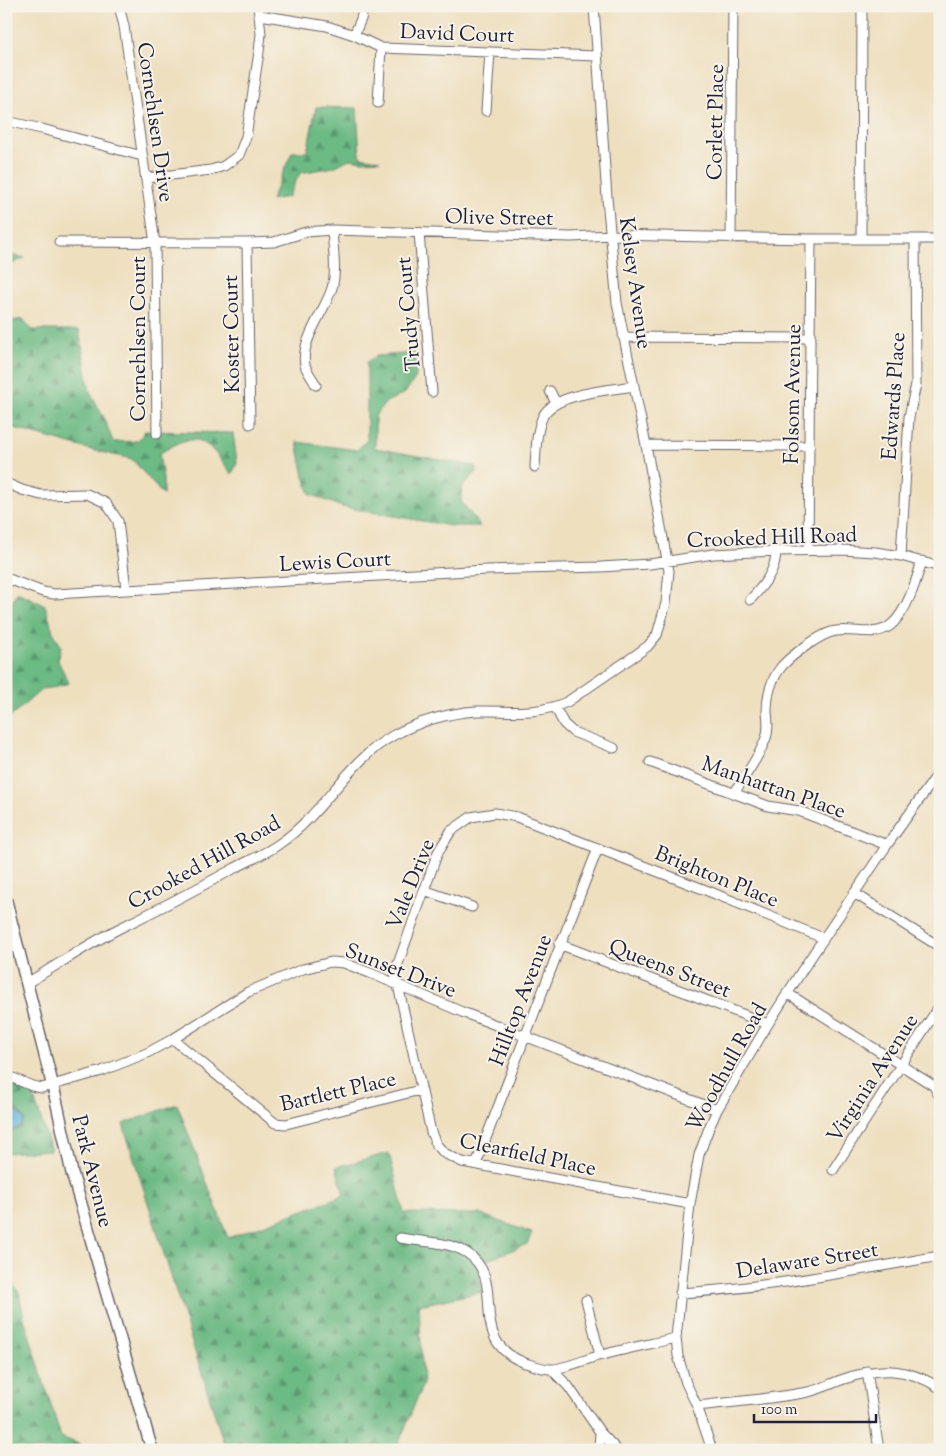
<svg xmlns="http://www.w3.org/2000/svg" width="946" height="1456" viewBox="0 0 946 1456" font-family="'Sorts Mill Goudy',serif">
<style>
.forest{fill:url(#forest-firs);stroke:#476e60}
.water{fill:url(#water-ripples);stroke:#3e6989}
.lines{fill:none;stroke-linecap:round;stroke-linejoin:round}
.minor-casing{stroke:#696469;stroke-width:11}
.major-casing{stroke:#696469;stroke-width:14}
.minor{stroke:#fff;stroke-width:9}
.major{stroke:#fff;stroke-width:11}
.labels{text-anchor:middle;stroke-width:4;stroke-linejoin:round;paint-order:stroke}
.street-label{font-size:21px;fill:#22223b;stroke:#f7f3e8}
</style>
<defs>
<pattern id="forest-firs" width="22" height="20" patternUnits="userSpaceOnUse" patternTransform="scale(1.25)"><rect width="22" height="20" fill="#6cba84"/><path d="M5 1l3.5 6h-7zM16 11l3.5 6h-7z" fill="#58976d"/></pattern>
<pattern id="water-ripples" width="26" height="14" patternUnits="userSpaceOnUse" patternTransform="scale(1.25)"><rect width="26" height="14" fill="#5bb0d7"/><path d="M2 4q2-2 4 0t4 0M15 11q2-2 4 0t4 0" fill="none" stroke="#4b8fb0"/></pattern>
</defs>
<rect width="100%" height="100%" fill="#f7f3e8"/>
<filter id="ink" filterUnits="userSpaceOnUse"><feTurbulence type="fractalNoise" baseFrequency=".02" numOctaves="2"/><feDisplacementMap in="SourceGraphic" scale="10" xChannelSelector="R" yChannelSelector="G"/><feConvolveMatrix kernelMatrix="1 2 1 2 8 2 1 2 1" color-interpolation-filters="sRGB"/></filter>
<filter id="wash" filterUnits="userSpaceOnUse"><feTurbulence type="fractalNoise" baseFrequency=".0096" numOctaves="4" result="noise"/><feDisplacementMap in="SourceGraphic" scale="20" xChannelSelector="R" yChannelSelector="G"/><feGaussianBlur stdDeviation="1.12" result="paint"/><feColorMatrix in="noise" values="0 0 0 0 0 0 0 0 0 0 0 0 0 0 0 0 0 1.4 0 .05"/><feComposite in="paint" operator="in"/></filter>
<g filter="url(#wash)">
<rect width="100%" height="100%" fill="#eedfbf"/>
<!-- forest -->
<path class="forest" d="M316 107 357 108 360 157 380 160 363 161 349 159 334 167 300 173 288 197 271 200 292 152H307Z
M6 254 25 258 6 266Z
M23 319 32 330H79L90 392 104 418 113 442 138 441 145 431 233 433 237 463 232 474C206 441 200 427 159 454L163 479V495L132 459 92 450 10 427 6 424V322Z
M415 353 416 377 405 393 386 402 375 416V448L475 466 477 472 463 486 461 501 480 526H451L342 507 310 494 304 476 297 442 357 450 367 440V362L376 356Z
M17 592 45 605 53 632 61 646 58 661 69 683 57 687 42 689 6 721V613Z
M6 1084 33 1094 51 1150 6 1153V1132L21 1128 24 1119 20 1113 6 1100Z
M177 1104 228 1238 344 1195 336 1167 389 1153 404 1213 480 1214 532 1233 527 1244 478 1264 482 1292 419 1305 423 1384 396 1450H226L123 1124Z
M6 1276 19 1292 24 1318 61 1437 84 1446V1450H6Z"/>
<!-- water -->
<path class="water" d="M6 1100 24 1119C23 1129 15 1129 6 1132Z"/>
</g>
<g filter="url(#ink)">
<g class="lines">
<!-- minor casing -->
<g class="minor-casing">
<path id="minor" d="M119 6 124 26 155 243 157 434
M260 15 327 26 354 35 381 48 597 56
M354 35 361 19 364 6
M378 103 381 48
M486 111 490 52
M6 121 42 129 142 156
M147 178 211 170 224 166 239 155 246 137 259 52 261 34 258 6
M419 233 432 392
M731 238 733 6
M861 239 862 6
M59 242 247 243 274 242 306 232 332 230 571 237 611 235 811 239H940
M247 243 250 424
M623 337 811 338
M316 385C313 379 307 372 305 365 300 341 325 311 332 288 337 271 333 249 332 230
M550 391 556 403
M646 445 810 446
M535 467C536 451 536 431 543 416 555 393 610 390 634 386
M6 483 22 490 41 495 87 494 106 503 118 521 126 589
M808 550 811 239
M901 556 909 417 916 384 915 239
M6 578 43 592 54 594 487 570 601 567 650 564 713 554 776 551 842 550 875 552 901 556 940 567
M750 600C763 586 776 571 776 551
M555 707 564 724 573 732 614 748
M650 762 768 806 799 811 887 845
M734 794C744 776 759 758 766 738 769 730 768 720 767 712 767 695 771 679 782 666 792 655 821 633 836 631 854 628 875 638 891 625 907 612 916 581 922 561
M424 890 472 907
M854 893 940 947
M559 944 768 1024
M27 983C57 965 87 945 118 929 157 910 195 890 233 869 248 861 265 854 279 844 324 814 347 761 394 735 420 721 449 713 477 711 511 710 534 716 567 702L637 654 648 646 657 635 666 603 669 571 646 445 617 303 607 198 594 6
M787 993 934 1086 940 1098
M173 1039 275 1123 286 1124 420 1090
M6 1075 32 1086 42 1088 102 1071 147 1053 173 1039 248 992 303 969 331 962 344 963 370 973 462 1012 717 1110
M476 1164 598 848
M833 1170 940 1005
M690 1204 462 1162 444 1153 436 1144 431 1132 395 972 438 852 451 831 471 817 495 813 517 817 708 891 823 938
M400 1238C421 1242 449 1241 467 1253 510 1282 463 1339 525 1363 533 1365 542 1369 551 1369 560 1370 587 1359 598 1356 624 1349 650 1344 676 1338
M680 1293C767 1288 853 1271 940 1256
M586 1300 600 1355
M552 1370 568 1386 600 1432 617 1450
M867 1371 879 1450
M697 1406C734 1402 772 1399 808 1392 819 1390 830 1384 841 1380 878 1367 905 1366 940 1388
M599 1450 600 1432
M712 1450 697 1406 686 1383 678 1356 676 1338 690 1204 699 1155 709 1128 717 1110 768 1024 803 969 887 845 940 771"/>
</g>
<!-- major casing -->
<g class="major-casing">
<path id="major" d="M6 901 55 1095 72 1173 152 1450"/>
</g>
<!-- minor -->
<use href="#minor" class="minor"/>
<!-- major -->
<use href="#major" class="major"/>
</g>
</g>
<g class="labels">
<!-- street labels -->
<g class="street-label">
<text transform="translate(457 33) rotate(2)" y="7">David Court</text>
<text transform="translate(156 122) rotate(82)" y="7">Cornehlsen Drive</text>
<text transform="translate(715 122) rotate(-89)" y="7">Corlett Place</text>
<text transform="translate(499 217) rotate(1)" y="7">Olive Street</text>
<text transform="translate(636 283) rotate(82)" y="7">Kelsey Avenue</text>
<text transform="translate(408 314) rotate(-95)" y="7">Trudy Court</text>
<text transform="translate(231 334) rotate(-91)" y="7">Koster Court</text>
<text transform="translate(138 339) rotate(-90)" y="7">Cornehlsen Court</text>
<text transform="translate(792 394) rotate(-89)" y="7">Folsom Avenue</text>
<text transform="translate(893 396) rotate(-86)" y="7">Edwards Place</text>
<text transform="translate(772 537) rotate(-2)" y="7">Crooked Hill Road</text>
<text transform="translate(335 561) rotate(-3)" y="7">Lewis Court</text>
<text transform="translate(774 787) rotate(19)" y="7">Manhattan Place</text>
<text transform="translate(204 862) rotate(-29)" y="7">Crooked Hill Road</text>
<text transform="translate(717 876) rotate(22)" y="7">Brighton Place</text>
<text transform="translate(410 884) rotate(-68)" y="7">Vale Drive</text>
<text transform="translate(670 968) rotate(21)" y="7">Queens Street</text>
<text transform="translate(401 970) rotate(21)" y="7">Sunset Drive</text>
<text transform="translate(520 1000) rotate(-69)" y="7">Hilltop Avenue</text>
<text transform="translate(726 1067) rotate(-61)" y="7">Woodhull Road</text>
<text transform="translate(872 1078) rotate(-57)" y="7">Virginia Avenue</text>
<text transform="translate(338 1091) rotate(-13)" y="7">Bartlett Place</text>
<text transform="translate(528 1154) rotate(12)" y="7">Clearfield Place</text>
<text transform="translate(93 1171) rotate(76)" y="7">Park Avenue</text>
<text transform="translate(807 1260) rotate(-9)" y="7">Delaware Street</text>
</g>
</g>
<!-- margin -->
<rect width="946" height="1456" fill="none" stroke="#f7f3e8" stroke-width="25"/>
<!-- scale -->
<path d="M754 1414v8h122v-8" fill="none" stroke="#22223b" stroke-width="2.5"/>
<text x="761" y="1414" font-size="15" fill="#22223b" stroke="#f7f3e8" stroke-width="4" paint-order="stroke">100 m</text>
</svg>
